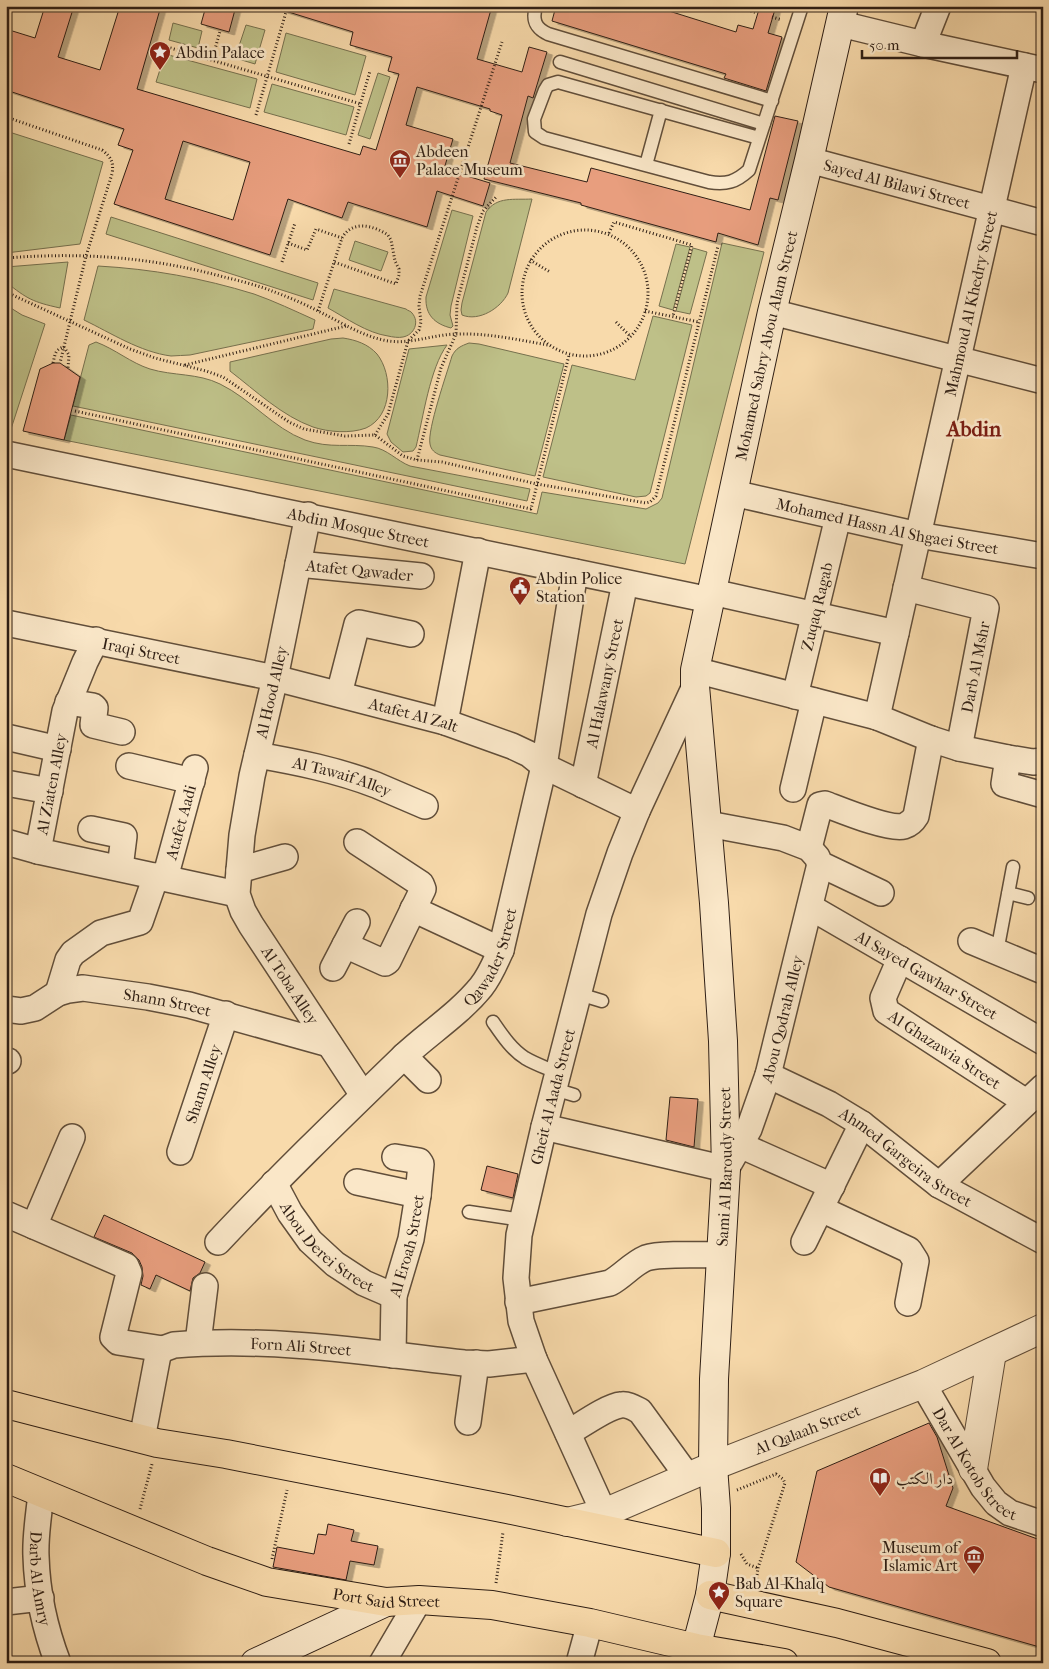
<svg xmlns="http://www.w3.org/2000/svg" width="1049" height="1669" viewBox="0 0 1049 1669" font-family="'IM FELL French Canon',Amiri,serif">
<style>
.green{fill:#bec088;stroke:#76704e}
.building{fill:#e89e7e;stroke:#2f1f15;fill-rule:evenodd;filter:url(#shadow)}
.lines{fill:none;stroke-linecap:round;stroke-linejoin:round}
.service-casing{stroke:#614e3a;stroke-width:15}
.minor-casing{stroke:#614e3a;stroke-width:28}
.tertiary-casing{stroke:#614e3a;stroke-width:30}
.secondary-casing{stroke:#2f1f15;stroke-width:30}
.primary-casing{stroke:#2f1f15;stroke-width:30}
.path{stroke:#2f1f15;stroke-width:3;stroke-dasharray:1 2.5;stroke-linecap:butt}
.service{stroke:#fae7c8;stroke-width:12}
.minor{stroke:#fae7c8;stroke-width:25}
.tertiary{stroke:#fae7c8;stroke-width:28}
.secondary{stroke:#fae7c8;stroke-width:28}
.primary{stroke:#f8daab;stroke-width:28}
.labels{text-anchor:middle;stroke-width:5;stroke-linejoin:round;paint-order:stroke}
.poi-label{font-size:16px;fill:#2f1f15;stroke:#fae7c8;text-anchor:start}
.street-label{font-size:16px;fill:#2f1f15;stroke:#fae7c8}
.district-label{font-size:21px;font-weight:bold;fill:#7a1f14;stroke:#fae7c8}
</style>
<defs>
<filter id="shadow"><feDropShadow dx="5.5" dy="3" stdDeviation="0" flood-color="#0004"/></filter>
</defs>
<rect width="100%" height="100%" fill="#f8daab"/>
<filter id="stains"><feTurbulence type="fractalNoise" baseFrequency=".004" numOctaves="4"/><feColorMatrix values="0 0 0 0 .2 0 0 0 0 .09 0 0 0 0 .02 0 0 0 .5 -.17"/></filter>
<radialGradient id="worn" r=".72"><stop offset=".6" stop-color="#630" stop-opacity="0"/><stop offset="1" stop-color="#630" stop-opacity=".3"/></radialGradient>
<!-- green -->
<path class="green" d="M173 23 202 31 198 48 169 40Z
M246 25 265 30 255 64 235 58Z
M286 33 366 56 355 95 276 72Z
M165 54 257 79 250 108 156 82Z
M378 73 390 77 370 139 358 135Z
M272 84 354 107 346 135 264 112Z
M6 131 103 162 80 244 6 253Z
M532 199 508 293C501 308 479 322 462 315L461 310 462 303 486 212C497 196 514 200 532 199Z
M452 210 473 216 451 306 450 315 453 326 451 328C435 324 425 315 426 297Z
M111 217 318 283 313 300 106 234Z
M355 241 388 252 381 271 349 260Z
M722 243 764 252 685 564 64 440 71 415 537 514 542 492 646 509 658 503 662 498Z
M676 244 690 247 673 310 659 306Z
M693 248 707 252 690 314 676 311Z
M68 262 60 308C33 302 27 299 6 282V267Z
M98 266C152 269 202 278 254 294 274 301 295 311 315 320L313 329 190 355C184 355 177 356 171 356 140 352 111 333 84 320Z
M334 289 406 309C408 311 411 311 412 313 420 322 414 335 403 337 399 338 392 337 388 336 367 333 346 318 328 308Z
M6 305 22 315 45 324 11 429 6 428Z
M653 316 692 325 650 493 646 496 636 497 543 477 572 365 635 380Z
M343 338C356 340 368 344 377 354 393 374 393 416 366 428 350 434 328 432 313 427 282 416 256 391 230 371V362L331 339Z
M96 342C115 349 131 363 150 369 173 376 198 373 220 384 251 399 273 428 305 440 330 449 349 443 373 447 387 449 397 461 410 466L530 489 527 501 73 406 89 345Z
M469 343 479 344 564 364 535 476 440 455C435 453 431 450 430 444 427 430 447 373 452 356 456 348 461 346 469 343Z
M447 345C430 368 423 418 416 447L413 451 403 452 391 442 387 434 409 349Z"/>
<!-- building -->
<path class="building" d="M45 6H74L58 57 100 70 120 6H161L137 89 360 155 363 146 376 150 399 74 388 71 392 57 350 45 353 32 282 10V6H492L477 59 522 72 529 47 547 52 533 98 528 96 510 163 587 182 591 168 750 210 775 116 798 121 778 200 770 198 758 245 718 233 716 242 581 205V203L484 179 502 115 490 111V109L417 87 406 125 453 139 444 169 490 183 483 206 437 191 427 227 348 202 342 218 288 199 270 255 114 204 133 150 118 145 124 129 6 90V29L35 38ZM183 141 250 162 233 220 165 199Z
M206 6H236L229 32 201 24Z
M556 6H653L736 32 738 25 753 29 760 6H776L768 33 782 37 766 91 724 78 726 74 552 21Z
M53 363H60L80 377 64 440 23 431 40 369Z
M670 1097 698 1099 694 1147 666 1140Z
M487 1166 518 1174 513 1198 481 1190Z
M104 1215 205 1262 200 1273 193 1278 190 1291 156 1275 150 1289 141 1285 143 1276 142 1267 139 1260 132 1253 94 1237Z
M929 1423 937 1437 953 1488 946 1506 1043 1541V1648L829 1587 796 1562 817 1471Z
M328 1524 354 1530 351 1541 378 1546 374 1565 350 1561 346 1580 273 1567 277 1547 314 1554 318 1534 326 1535Z"/>
<g class="lines">
<!-- service casing -->
<g class="service-casing">
<path id="service" d="M536 6C532 20 535 28 548 34L772 101
M560 62 764 124
M759 138 558 82 548 85 545 90 534 119 535 132 544 138 709 182C726 185 736 182 749 170L802 6
M646 165 661 110
M1008 893 1028 898
M997 952 1013 867
M579 994 602 1001
M493 1022C502 1035 511 1049 525 1058 535 1064 547 1068 558 1073
M554 1089 574 1095
M469 1212 523 1220"/>
</g>
<!-- minor casing -->
<g class="minor-casing">
<g id="minor">
<path d="M841 24 923 44 1043 70"/>
<path d="M923 44 938 6"/>
<path id="s1" d="M809 160 1043 223"/>
<path d="M772 312 1043 381"/>
<path id="s2" d="M6 454 710 600"/>
<path id="s3" d="M733 493 918 535 1043 556"/>
<path id="s4" d="M308 515 275 678 252 776 242 835 237 894 243 911 251 925 363 1095"/>
<path id="s5" d="M298 564 421 576"/>
<path d="M906 588 986 608 959 748"/>
<path d="M712 592 896 633"/>
<path id="s6" d="M6 623 275 678 445 722 512 746 529 754 544 766 637 811"/>
<path d="M96 640 85 662 65 711 38 851 237 894"/>
<path d="M695 670 877 717 931 739 959 748 1008 758 1033 762 1043 761"/>
<path d="M339 694 357 624 359 623 411 634"/>
<path id="s7" d="M795 696 838 517"/>
<path d="M68 702 93 706 95 708 93 725 122 732"/>
<path id="s8" d="M877 717 1024 66"/>
<path d="M445 722 478 551"/>
<path d="M6 737 58 749"/>
<path id="s9" d="M257 755C297 762 337 770 376 785 392 792 409 799 425 806"/>
<path d="M1008 758 1004 784 1043 795"/>
<path d="M129 766 192 781"/>
<path d="M6 783 50 791"/>
<path id="s10" d="M583 785 625 583"/>
<path d="M793 789 814 701"/>
<path d="M708 824 783 838 809 848 817 857 820 864 881 893"/>
<path d="M91 829 124 836 120 868"/>
<path d="M6 842 38 851"/>
<path d="M809 848 820 805 825 804C841 810 889 830 904 826 910 824 913 821 916 816L931 739"/>
<path d="M239 870 285 857"/>
<path id="s11" d="M165 878 195 768"/>
<path id="s12" d="M810 907 1043 1042"/>
<path d="M413 909 501 950"/>
<path d="M971 941 1043 971"/>
<path d="M345 945 385 963 388 961 423 889 421 884 357 842"/>
<path id="s13" d="M900 959 883 998 886 1011 1026 1102"/>
<path d="M333 968 357 922"/>
<path d="M58 993 68 960 73 953 101 933 140 922 156 876"/>
<path id="s14" d="M6 1009 21 1011 35 1008 58 993 68 990 83 988 148 997 189 1005 329 1044"/>
<path d="M404 1056 428 1080"/>
<path d="M6 1061H8"/>
<path id="s15" d="M768 1075 829 1104 862 1124 939 1185 1043 1241"/>
<path id="s16" d="M544 1127 726 1169 749 1129 768 1075 820 864"/>
<path d="M740 1145 832 1186"/>
<path id="s17" d="M180 1152 226 1014"/>
<path d="M357 1182 418 1195"/>
<path id="s18" d="M274 1183 290 1213 310 1241 335 1264 364 1283 394 1296"/>
<path d="M939 1185 1043 1087"/>
<path d="M821 1209 909 1250 916 1261 908 1303"/>
<path d="M6 1214 126 1266 129 1273 113 1337 118 1342 163 1349"/>
<path d="M34 1226 72 1137"/>
<path id="s19" d="M218 1242C277 1179 339 1119 402 1058 427 1034 458 1015 481 987 490 976 495 963 501 950L544 766 575 572"/>
<path d="M804 1242 862 1124"/>
<path d="M518 1302 610 1283C623 1276 632 1264 646 1258 660 1253 703 1255 721 1255"/>
<path d="M198 1343 205 1286"/>
<path id="s20" d="M393 1355 394 1296 411 1239 418 1195 421 1164 419 1161 395 1157"/>
<path id="s21" d="M923 1384 983 1487 996 1503 1010 1513 1043 1524"/>
<path d="M468 1422 476 1363"/>
<path d="M568 1433C580 1426 608 1406 621 1405 628 1404 634 1408 640 1411L688 1477"/>
<path id="s22" d="M142 1439 158 1355 163 1349 174 1345C271 1337 367 1352 464 1363L489 1364 534 1359"/>
<path id="s23" d="M41 1493C39 1514 35 1536 36 1556 37 1592 45 1629 58 1663"/>
<path id="s24" d="M604 1513 534 1359 521 1321 516 1278 519 1235 544 1127 599 914 620 853 637 811 695 686"/>
<path d="M6 1602 41 1598"/>
<path d="M382 1663 419 1600"/>
<path d="M579 1663 590 1623"/>
</g>
</g>
<!-- tertiary casing -->
<g class="tertiary-casing">
<g id="tertiary">
<path d="M973 1469 992 1352"/>
<path id="s25" d="M567 1522 604 1513 713 1466 923 1384 1043 1328"/>
</g>
</g>
<!-- secondary casing -->
<g class="secondary-casing">
<g id="secondary">
<path id="s26" d="M696 1648 710 1595 716 1553V1508L713 1466 714 1379 726 1169 723 1041 714 903 695 686V670L772 312 809 160 844 6"/>
<path d="M255 1663 386 1602"/>
</g>
</g>
<!-- primary casing -->
<g class="primary-casing">
<g id="primary">
<path d="M6 1404 157 1443 226 1454 507 1509 716 1553"/>
<path id="s27" d="M6 1478 207 1561 267 1582 386 1602 419 1600 492 1605 590 1623 696 1648 784 1663"/>
<path d="M710 1595 837 1623 987 1663"/>
</g>
</g>
<!-- path -->
<path class="path" d="M734 6 757 13
M772 17 782 20
M167 47 361 104
M212 60 220 31
M256 115 286 12
M6 117 102 150C111 157 114 162 112 174L86 256 60 363
M349 144 370 71
M522 293a63 63 0 1 1 126 0a63 63 0 1 1-126 0Z
M609 233 614 222 692 245 673 316
M288 243 307 250 316 229 342 238
M6 258C82 252 151 257 224 277 240 281 257 285 272 291 288 297 305 304 320 312 340 322 361 335 383 340 408 346 433 334 458 334 488 333 519 340 548 345
M530 260 550 272
M282 262 295 223
M6 292 130 349 155 358 206 371 223 377 289 422 304 429 345 436 375 435 403 456 417 460 442 462 537 484 646 503 650 502 656 496 718 246
M318 311 342 238C352 220 373 225 388 235L391 240 395 261 399 269V275L396 284 334 262
M645 311 699 322
M616 322 631 337
M53 363C55 355 55 349 64 347L69 355 68 368
M185 365 346 326
M75 411 531 509 569 355
M375 435 388 414 408 341 419 330 421 322 419 306 420 296 502 42
M417 460 441 368 456 334 457 303 477 227 483 211 497 196
M737 1490 776 1474 783 1479 785 1483 758 1568 756 1583
M140 1509 152 1464
M741 1554 747 1564 758 1568
M272 1559 287 1490
M496 1583 503 1532"/>
<!-- service -->
<use href="#service" class="service"/>
<!-- minor -->
<use href="#minor" class="minor"/>
<!-- tertiary -->
<use href="#tertiary" class="tertiary"/>
<!-- secondary -->
<use href="#secondary" class="secondary"/>
<!-- primary -->
<use href="#primary" class="primary"/>
</g>
<!-- icons -->
<defs>
<g id="sight-pin" transform="scale(1.125)"><path d="M0 17L-7.5 6A9.5 9.5 0 1 1 7.5 6Z" fill="#8f2418" stroke="#fae7c8"/><path d="M0-6L1.8-2.2L6-1.7L2.9 1.2L3.7 5.4L0 3.3L-3.7 5.4L-2.9 1.2L-6-1.7L-1.8-2.2Z" fill="#fff"/></g>
<g id="museum-pin" transform="scale(1.125)"><path d="M0 17L-7.5 6A9.5 9.5 0 1 1 7.5 6Z" fill="#8f2418" stroke="#fae7c8"/><path d="M0-6L6-3V-2H-6V-3ZM-5-1h2V3h-2ZM-1-1h2V3h-2ZM3-1h2V3H3ZM-6 4H6V6H-6Z" fill="#fff"/></g>
<g id="civic-pin" transform="scale(1.125)"><path d="M0 17L-7.5 6A9.5 9.5 0 1 1 7.5 6Z" fill="#8f2418" stroke="#fae7c8"/><path d="M-.6-6.5H3V-4.5H.6V-3L4-1V1h2V6H-6V1h2V-1L-.6-3ZM-1.2 2.5V6h2.4V2.5Z" fill="#fff"/></g>
<g id="library-pin" transform="scale(1.125)"><path d="M0 17L-7.5 6A9.5 9.5 0 1 1 7.5 6Z" fill="#8f2418" stroke="#fae7c8"/><path d="M-6-4Q-3-5.5-.7-3.5V5Q-3 3-6 4ZM6-4Q3-5.5 .7-3.5V5Q3 3 6 4Z" fill="#fff"/></g>
</defs>
<g fill-rule="evenodd">
<use href="#sight-pin" x="160" y="52"/>
<use href="#museum-pin" x="400" y="160"/>
<use href="#civic-pin" x="520" y="587"/>
<use href="#library-pin" x="880" y="1478"/>
<use href="#museum-pin" x="974" y="1556"/>
<use href="#sight-pin" x="719" y="1592"/>
</g>
<g class="labels">
<!-- poi labels -->
<g class="poi-label">
<text x="176" y="58">Abdin Palace</text>
<text x="416" y="157">Abdeen<tspan x="416" dy="18">Palace Museum</tspan></text>
<text x="536" y="584">Abdin Police<tspan x="536" dy="18">Station</tspan></text>
<text x="896" y="1484">دار الكتب</text>
<text x="958" y="1553" text-anchor="end">Museum of<tspan x="958" dy="18">Islamic Art</tspan></text>
<text x="735" y="1589">Bab Al-Khalq<tspan x="735" dy="18">Square</tspan></text>
</g>
<!-- street labels -->
<g class="street-label">
<text dy="6" stroke="none"><textPath href="#s1" startOffset="91">Sayed Al Bilawi Street</textPath></text>
<text dy="6" stroke="none"><textPath href="#s8" startOffset="424">Mahmoud Al Khedry Street</textPath></text>
<text dy="6" stroke="none"><textPath href="#s26" startOffset="1314">Mohamed Sabry Abou Alam Street</textPath></text>
<text dy="6" stroke="none"><textPath href="#s3" startOffset="158">Mohamed Hassn Al Shgaei Street</textPath></text>
<text dy="6" stroke="none"><textPath href="#s2" startOffset="360">Abdin Mosque Street</textPath></text>
<text dy="6" stroke="none"><textPath href="#s5" startOffset="62">Atafet Qawader</textPath></text>
<text dy="6" stroke="none"><textPath href="#s7" startOffset="92">Zuqaq Ragab</textPath></text>
<text dy="6" stroke="none"><textPath href="#s6" startOffset="138">Iraqi Street</textPath></text>
<text transform="translate(975 667) rotate(-79)" y="6">Darb Al Mshr</text>
<text dy="6" stroke="none"><textPath href="#s10" startOffset="104">Al Halawany Street</textPath></text>
<text transform="translate(271 692) rotate(-77)" y="6">Al Hood Alley</text>
<text dy="6" stroke="none"><textPath href="#s6" startOffset="418">Atafet Al Zalt</textPath></text>
<text dy="6" stroke="none"><textPath href="#s9" startOffset="88">Al Tawaif Alley</textPath></text>
<text transform="translate(51 784) rotate(-79)" y="6">Al Ziaten Alley</text>
<text dy="6" stroke="none"><textPath href="#s11" startOffset="58">Atafet Aadi</textPath></text>
<text dy="6" stroke="none"><textPath href="#s19" startOffset="398">Qawader Street</textPath></text>
<text dy="6" stroke="none"><textPath href="#s12" startOffset="135">Al Sayed Gawhar Street</textPath></text>
<text dy="6" stroke="none"><textPath href="#s4" startOffset="492">Al Toba Alley</textPath></text>
<text dy="6" stroke="none"><textPath href="#s14" startOffset="168">Shann Street</textPath></text>
<text dy="6" stroke="none"><textPath href="#s16" startOffset="348">Abou Qodrah Alley</textPath></text>
<text dy="6" stroke="none"><textPath href="#s13" startOffset="126">Al Ghazawia Street</textPath></text>
<text dy="6" stroke="none"><textPath href="#s17" startOffset="72">Shann Alley</textPath></text>
<text dy="6" stroke="none"><textPath href="#s24" startOffset="438">Gheit Al Aada Street</textPath></text>
<text dy="6" stroke="none"><textPath href="#s15" startOffset="161">Ahmed Gargeira Street</textPath></text>
<text dy="6" stroke="none"><textPath href="#s26" startOffset="484">Sami Al Baroudy Street</textPath></text>
<text dy="6" stroke="none"><textPath href="#s18" startOffset="85">Abou Derei Street</textPath></text>
<text dy="6" stroke="none"><textPath href="#s20" startOffset="111">Al Eroah Street</textPath></text>
<text dy="6" stroke="none"><textPath href="#s22" startOffset="232">Forn Ali Street</textPath></text>
<text dy="6" stroke="none"><textPath href="#s25" startOffset="258">Al Qalaah Street</textPath></text>
<text dy="6" stroke="none"><textPath href="#s21" startOffset="96">Dar Al Kotob Street</textPath></text>
<text dy="6" stroke="none"><textPath href="#s23" startOffset="86">Darb Al Amry</textPath></text>
<text dy="6" stroke="none"><textPath href="#s27" startOffset="402">Port Said Street</textPath></text>
</g>
<!-- district labels -->
<g class="district-label">
<text x="974" y="436">Abdin</text>
</g>
</g>
<!-- margin -->
<rect width="1049" height="1669" fill="none" stroke="#f8daab" stroke-width="25"/>
<rect x="8" y="8" width="1034" height="1654" fill="none" stroke="#2f1f15" stroke-width="2.5"/>
<rect x="12" y="12" width="1024" height="1644" fill="none" stroke="#2f1f15"/>
<!-- scale -->
<path d="M862 50v8h155v-8" fill="none" stroke="#2f1f15" stroke-width="2.5"/>
<text x="869" y="50" font-size="15" fill="#2f1f15" stroke="#fae7c8" stroke-width="4" paint-order="stroke">50 m</text>
<rect width="100%" height="100%" filter="url(#stains)"/>
<rect width="100%" height="100%" fill="url(#worn)"/>
</svg>
